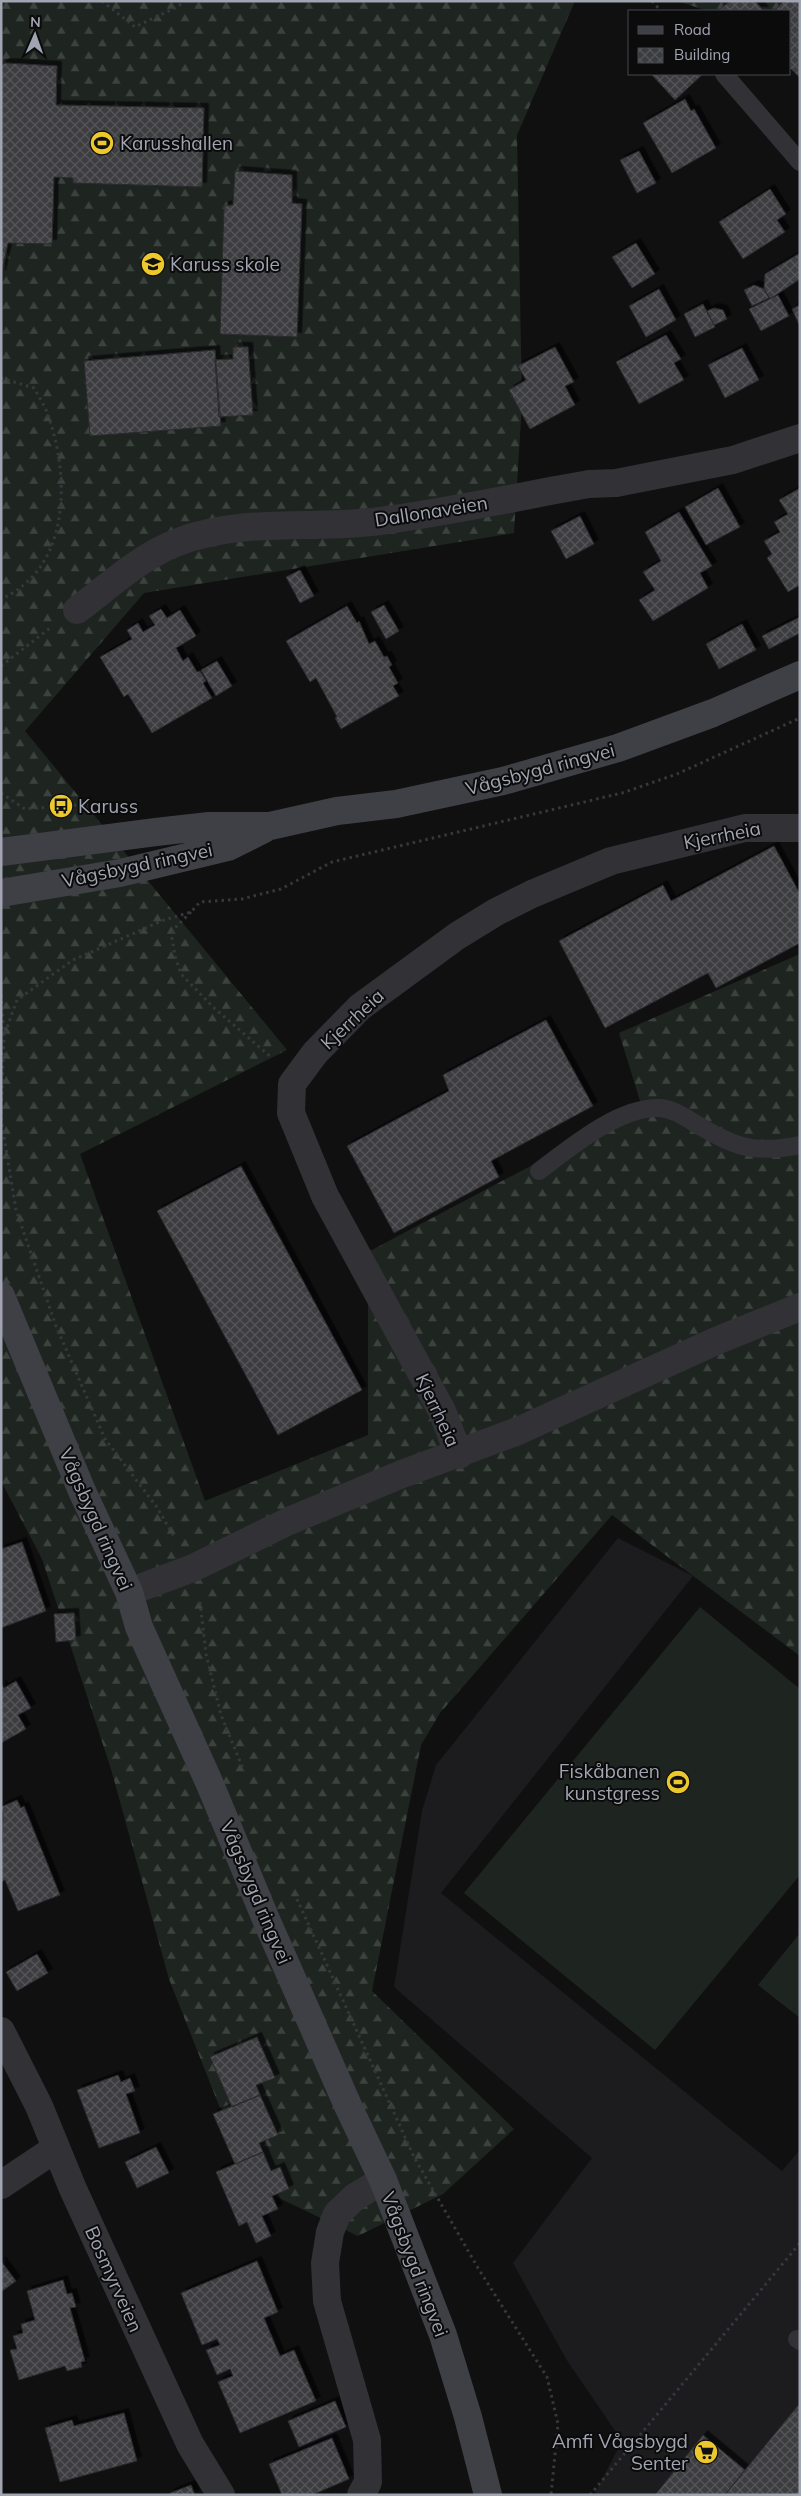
<svg xmlns="http://www.w3.org/2000/svg" width="801" height="2496" viewBox="0 0 801 2496" font-family="Mulish,sans-serif">
<style>
.built{fill:#1c1c1e}
.forest{fill:url(#forest-firs)}
.garden{fill:#1e2520}
.building{fill:url(#building-cross-hatch);stroke:#2a2a2d;filter:url(#shadow)}
.lines{fill:none;stroke-linecap:round;stroke-linejoin:round}
.path{stroke:#37383d;stroke-width:3;stroke-dasharray:2.5 4;stroke-linecap:butt}
.lane{stroke:#313136;stroke-width:18}
.street{stroke:#313136;stroke-width:28}
.secondary{stroke:#3f3f46;stroke-width:28}
.labels{text-anchor:middle;stroke-width:4;stroke-linejoin:round;paint-order:stroke}
.poi-label{font-size:19px;fill:#a1a4b1;stroke:#0b0b0c;text-anchor:start}
.street-label{font-size:19px;fill:#a1a4b1;stroke:#0b0b0c}
</style>
<defs>
<pattern id="forest-firs" width="22" height="20" patternUnits="userSpaceOnUse" patternTransform="scale(1.25)"><rect width="22" height="20" fill="#1e2520"/><path d="M5 1l3.5 6h-7zM16 11l3.5 6h-7z" fill="#3c423e"/></pattern>
<pattern id="building-cross-hatch" width="8" height="8" patternUnits="userSpaceOnUse" patternTransform="scale(1.25)"><rect width="8" height="8" fill="#3c3d41"/><path d="M0 0l8 8M0 8l8-8" fill="none" stroke="#55565a"/></pattern>
<filter id="shadow"><feDropShadow dx="4.5" dy="-4.5" stdDeviation="0" flood-color="#0009"/></filter>
</defs>
<rect width="100%" height="100%" fill="#101011"/>
<!-- built -->
<path class="built" d="M618 1538 693 1576 441 1893 782 2171 800 2150V2495H594L622 2441 566 2359 513 2263 592 2158 394 1987 422 1811 436 1765Z"/>
<!-- forest -->
<path class="forest" d="M1 1H575L517 135 522 403 514 533 144 593 25 731 287 1050 80 1154 205 1501 368 1435V1252L642 1107 619 1033 800 954V1656L612 1515 440 1713 421 1745 372 1991 514 2129 443 2194 358 2236 250 2184 169 1979 111 1769 42 1559 1 1481Z
M677 1H800V33L790 31V11H708Z"/>
<!-- garden -->
<path class="garden" d="M700 1607 800 1689V1875L655 2050 464 1893Z
M800 1933V2018L758 1985Z"/>
<!-- building -->
<path class="building" d="M730 1H755L764 11H718Z
M784 1H800V78L790 68V11L775 10Z
M5 63 57 66 56 105 204 108 202 187 73 183V178L54 177 52 244 8 243 1 275V65Z
M651 74H703L675 100Z
M685 99 691 111 694 109 716 148 672 173 643 123Z
M639 151 656 183 637 193 620 160Z
M235 171 292 175V203L302 204 297 337 220 334 224 206 233 205Z
M770 189 786 214 777 220 785 232 743 259 719 222Z
M636 243 655 274 632 288 612 257Z
M800 253V279L770 299 764 289 765 274Z
M754 285 764 289 769 298 752 306 744 290Z
M659 289 676 320 646 337 629 306Z
M778 295 789 316 761 331 749 309Z
M703 304 715 327 695 337 684 314Z
M800 305V327L792 309Z
M714 308 723 310 727 319 714 325 707 311Z
M666 335 681 359 674 363 684 380 639 404 616 362Z
M233 347H248L253 415 219 417 215 360 233 359Z
M555 347 574 382 565 386 575 405 530 429 509 390 526 380 518 366Z
M742 348 759 380 725 398 708 365Z
M215 350 221 426 90 436 84 361Z
M718 488 740 527 706 545 685 507Z
M800 488V585L788 592 767 558 772 554 764 541 780 532 774 522 788 514 779 500Z
M679 512 712 566 700 573 708 588 653 621 639 600 655 590 643 572 661 561 645 532Z
M580 516 594 544 566 559 551 531Z
M300 570 314 596 300 603 286 577Z
M384 605 399 631 386 639 371 612Z
M347 606 357 623 359 621 369 644 375 641 384 657 387 656 392 665 389 667 398 683 393 686 399 696 341 729 335 718 337 717 316 678 310 682 286 641Z
M161 609 167 618 180 610 196 636 176 648 183 661 188 657 197 672 200 671 206 681 203 683 212 698 152 733 128 694 124 697 100 657 132 639 127 630 138 623 143 632 155 625 149 616Z
M800 617V633L769 649 762 636Z
M742 624 756 650 719 669 706 644Z
M217 661 232 686 216 696 201 670Z
M774 846 800 894V943L716 988 708 973 605 1028 559 941 663 885 671 901Z
M546 1020 593 1106 491 1161 499 1177 394 1233 347 1146 449 1091 443 1075Z
M241 1166 362 1390 278 1435 157 1211Z
M22 1542 46 1611 1 1628V1549Z
M74 1613 76 1640 56 1642 54 1614Z
M16 1681 31 1708 18 1715 26 1729 1 1743V1684L4 1688Z
M17 1800 21 1808 24 1806 60 1895 18 1911 5 1880 1 1882 3 1814 1 1807Z
M37 1954 48 1973 17 1991 6 1972Z
M257 2037 275 2078 256 2085 260 2095 232 2107 210 2057Z
M118 2075 121 2082 130 2078 135 2091 126 2094 140 2133 99 2148 77 2090Z
M260 2095 278 2135 259 2143 263 2152 235 2164 213 2114Z
M156 2147 169 2173 137 2188 125 2162Z
M263 2152 271 2171 280 2167 289 2189 272 2196 278 2209 262 2216 271 2236 256 2243 247 2222 239 2226 216 2172Z
M1 2261 16 2281 1 2292Z
M257 2261 278 2312 264 2318 280 2356 294 2350 316 2401 240 2433 218 2382 233 2376 230 2369 217 2375 206 2350 220 2345 217 2339 202 2345 181 2293Z
M63 2280 67 2294 72 2293 76 2307 70 2308 85 2361 81 2362 82 2367 67 2371 65 2366 19 2380 10 2350 17 2349 13 2336 23 2333 21 2324 35 2320 27 2291Z
M335 2401 346 2427 299 2447 288 2421Z
M800 2403V2495H725L745 2470Z
M124 2413 137 2461 60 2482 45 2428 72 2420 74 2426Z
M703 2435 745 2470 725 2495H655Z
M332 2438 349 2479 312 2495H282L269 2464Z
M191 2485 195 2495H170V2493Z"/>
<g class="lines">
<!-- path -->
<path class="path" d="M102 1 135 27 177 7 185 1
M652 1 661 11
M1 378 34 388C39 397 45 406 48 415 70 477 71 568 1 599
M1 666 50 628
M1 793 25 809 88 804
M191 912 174 929 172 938 175 956 181 974 213 1007 272 1058
M1 988 4 1036 1 1118 16 1210 56 1326 105 1439 156 1506 175 1538
M5 1033 17 1000 73 960 164 920 191 912 200 902 242 899 281 889 332 862 622 793 677 774 800 718
M200 1602 206 1654 221 1715 244 1771
M297 1899 414 2157 478 2268 547 2377 558 2424 551 2495
M590 2495 800 2243"/>
<!-- lane -->
<path class="lane" d="M724 74 800 162
M539 1171C570 1148 619 1106 660 1108 674 1109 686 1118 698 1125 736 1148 755 1154 800 1145
M797 2339 800 2341"/>
<!-- street -->
<path class="street" d="M77 610C109 586 141 556 178 542 243 517 313 530 380 521 450 512 520 496 589 484L616 483 733 460 800 438
M459 1455 442 1411 325 1196 291 1113 292 1084 315 1053 360 1007 457 936 496 912 532 894 611 861 745 828H800
M129 1592 193 1568 289 1521 402 1474 518 1431 716 1341 800 1307
M1 2031 39 2106 73 2189 190 2444 221 2495
M1 2185 55 2149
M361 2495 368 2482 367 2440 327 2301 325 2263 330 2232 337 2214 355 2197 383 2180"/>
<!-- secondary -->
<path class="secondary" d="M1 852 156 832 209 826H270L337 811 396 804 503 781 618 748 713 713 800 675
M1 893 120 873 228 847 264 829
M1 1296 82 1491 129 1592 139 1627 209 1782 265 1917 349 2108 383 2180 443 2335 468 2417 488 2495"/>
</g>
<!-- icons -->
<defs>
<g id="stadium-disc" transform="scale(1.25)"><circle r="9.5" fill="#ecc82d" stroke="#0b0b0c"/><path d="M0-5a6.5 5 0 1 0 0 10a6.5 5 0 1 0 0-10ZM-3.5-1.8h7v3.6h-7Z" fill="#111"/></g>
<g id="school-disc" transform="scale(1.25)"><circle r="9.5" fill="#ecc82d" stroke="#0b0b0c"/><path d="M0-5L7-2L0 1L-7-2ZM-4 1L0 2.5L4 1V4Q0 6-4 4Z" fill="#111"/></g>
<g id="bus-disc" transform="scale(1.25)"><circle r="9.5" fill="#ecc82d" stroke="#0b0b0c"/><path d="M-5-6H5V4H4V6H2V4H-2V6H-4V4H-5ZM-3.5-4V0h7V-4ZM-3.5 1.2v1.5H-2V1.2ZM2 1.2v1.5H3.5V1.2Z" fill="#111"/></g>
<g id="supermarket-disc" transform="scale(1.25)"><circle r="9.5" fill="#ecc82d" stroke="#0b0b0c"/><path d="M-6-5.5h2.5l.6 2H6L4.5 2H-2.5L-4.4-4H-6ZM-1.5 3.2a1.3 1.3 0 1 0 .1 0ZM3 3.2a1.3 1.3 0 1 0 .1 0Z" fill="#111"/></g>
</defs>
<g fill-rule="evenodd">
<use href="#stadium-disc" x="102" y="143"/>
<use href="#school-disc" x="153" y="264"/>
<use href="#bus-disc" x="61" y="806"/>
<use href="#stadium-disc" x="678" y="1782"/>
<use href="#supermarket-disc" x="706" y="2452"/>
</g>
<g class="labels">
<!-- poi labels -->
<g class="poi-label">
<text x="120" y="150">Karusshallen</text>
<text x="170" y="271">Karuss skole</text>
<text x="78" y="813">Karuss</text>
<text x="660" y="1778" text-anchor="end">Fiskåbanen<tspan x="660" dy="22">kunstgress</tspan></text>
<text x="688" y="2448" text-anchor="end">Amfi Vågsbygd<tspan x="688" dy="22">Senter</tspan></text>
</g>
<!-- street labels -->
<g class="street-label">
<text transform="translate(431 511) rotate(-9)" y="7">Dallonaveien</text>
<text transform="translate(540 769) rotate(-15)" y="7">Vågsbygd ringvei</text>
<text transform="translate(722 835) rotate(-11)" y="7">Kjerrheia</text>
<text transform="translate(137 865) rotate(-12)" y="7">Vågsbygd ringvei</text>
<text transform="translate(352 1019) rotate(-43)" y="7">Kjerrheia</text>
<text transform="translate(438 1410) rotate(65)" y="7">Kjerrheia</text>
<text transform="translate(96 1519) rotate(66)" y="7">Vågsbygd ringvei</text>
<text transform="translate(256 1892) rotate(67)" y="7">Vågsbygd ringvei</text>
<text transform="translate(415 2264) rotate(69)" y="7">Vågsbygd ringvei</text>
<text transform="translate(114 2279) rotate(66)" y="7">Bosmyrveien</text>
</g>
</g>
<!-- border -->
<rect width="801" height="2496" fill="none" stroke="#a1a4b1" stroke-width="5"/>
<!-- legend -->
<rect x="628" y="10" width="162" height="65" fill="#0b0b0c" stroke="#47484e"/>
<rect x="638" y="26" width="25" height="8" fill="#3f3f46" stroke="#47484e"/>
<text x="674" y="35" font-size="15" fill="#a1a4b1">Road</text>
<rect x="638" y="48" width="25" height="15" fill="url(#building-cross-hatch)" stroke="#47484e"/>
<text x="674" y="60" font-size="15" fill="#a1a4b1">Building</text>
<!-- north arrow -->
<g transform="translate(35 35) rotate(2)" stroke="#0b0b0c" stroke-width="4" paint-order="stroke">
<path d="M0-4L9 19L0 12L-9 19Z" fill="#a1a4b1"/>
<text y="-8" font-size="14" font-weight="bold" text-anchor="middle" fill="#a1a4b1">N</text>
</g>
</svg>
